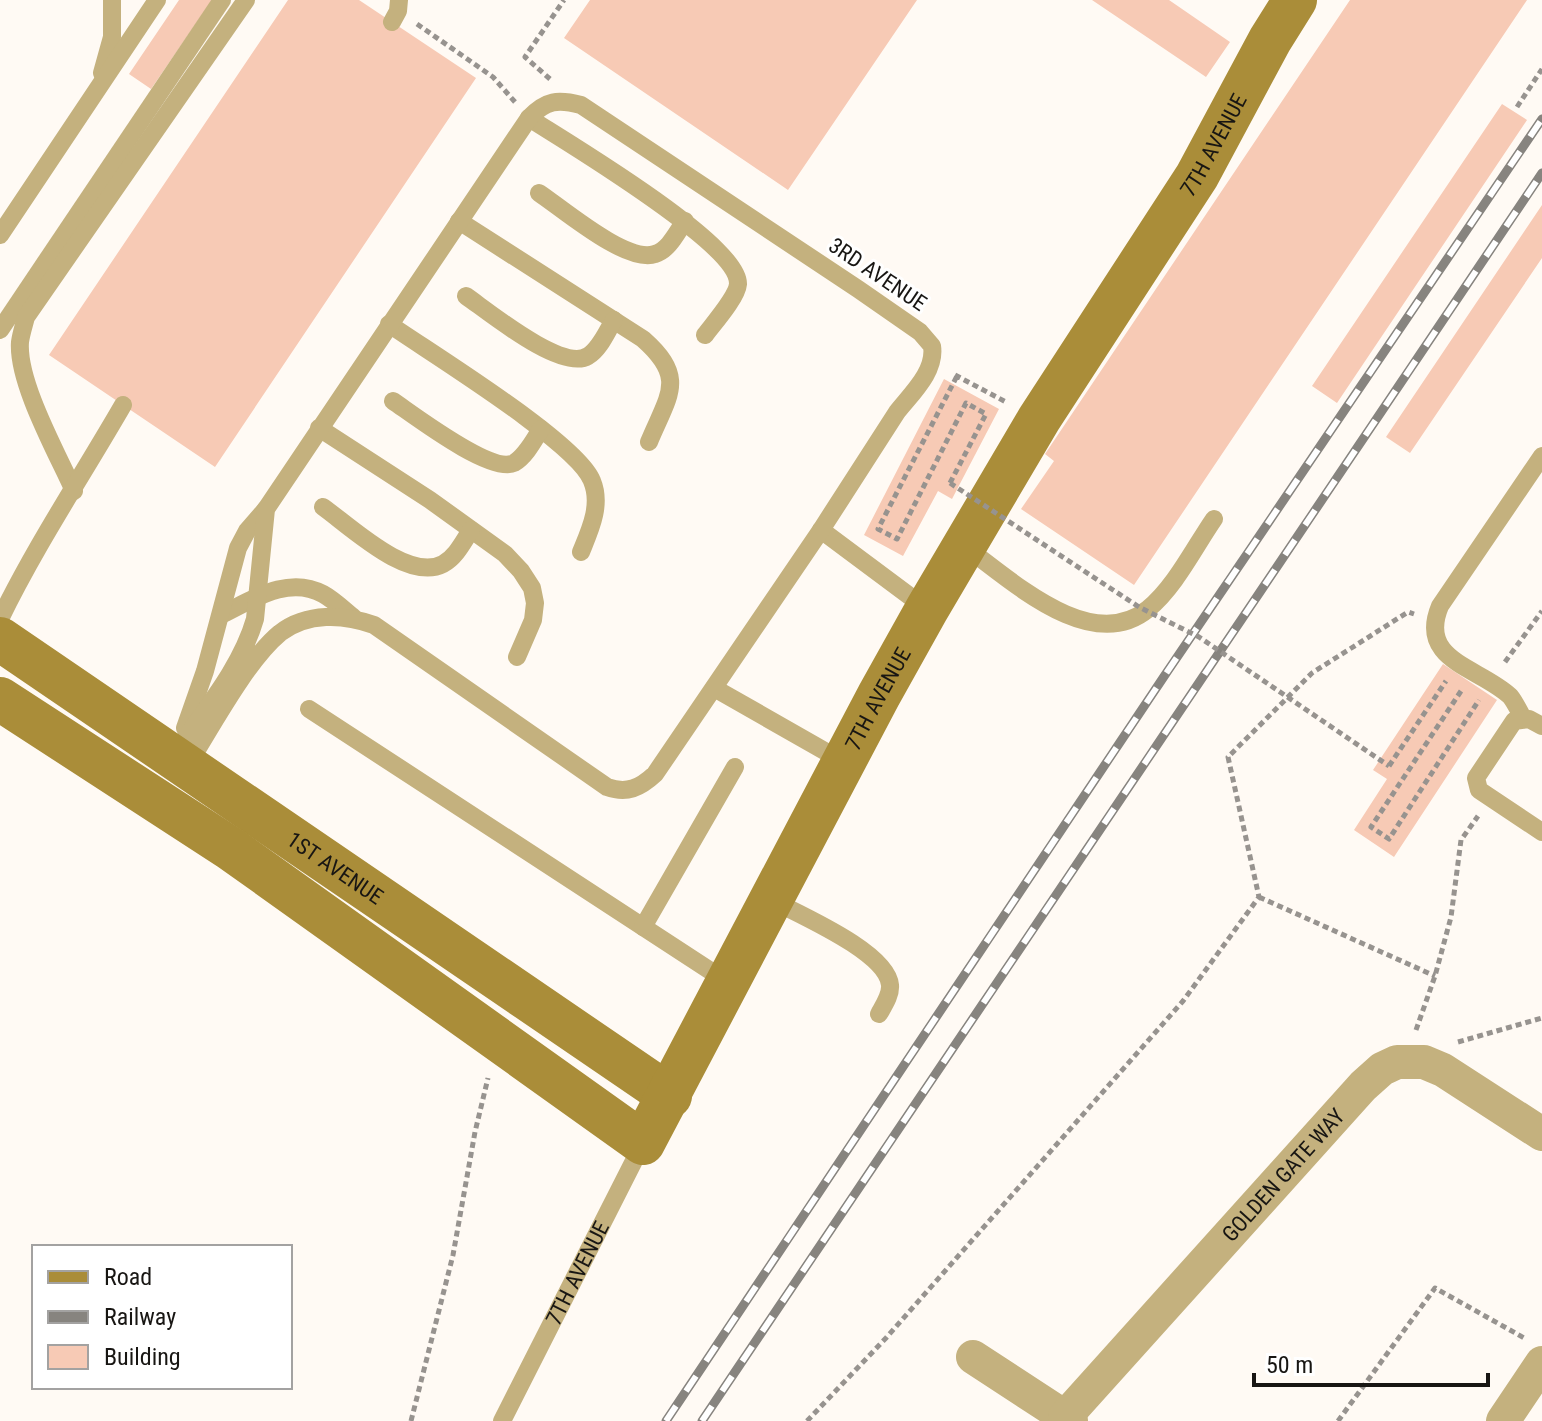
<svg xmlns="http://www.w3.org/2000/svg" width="1542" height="1421" viewBox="0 0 1542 1421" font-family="'Roboto Condensed',sans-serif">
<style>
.building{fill:#f7cab5}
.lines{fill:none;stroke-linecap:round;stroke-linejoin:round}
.path{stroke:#97938f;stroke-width:5;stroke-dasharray:6 4;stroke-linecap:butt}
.lane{stroke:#c4b17e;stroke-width:18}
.street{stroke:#c4b17e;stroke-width:34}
.secondary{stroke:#aa8d39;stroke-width:44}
.rail-casing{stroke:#87847f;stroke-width:9}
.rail{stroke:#fff;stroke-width:6;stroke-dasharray:18;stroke-linecap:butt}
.path-bridge{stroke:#97938f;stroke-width:5;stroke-dasharray:6 4;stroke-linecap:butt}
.labels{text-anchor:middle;stroke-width:6;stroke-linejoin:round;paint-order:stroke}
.street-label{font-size:22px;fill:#181613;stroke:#fff}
</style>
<rect width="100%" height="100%" fill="#fffaf4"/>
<!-- building -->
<path class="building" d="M179 0H212L151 89 129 74Z
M288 0H359L476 78 215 467 49 355Z
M590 0H917L788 190 564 38Z
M1092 0H1169L1230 42 1206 77Z
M1350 0H1527L1134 585 1021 509 1054 461 1045 454Z
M1502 104 1527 120 1337 403 1312 386Z
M1542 205V258L1410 453 1386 437Z
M944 379 999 409 952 499 938 491 903 556 864 535Z
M1443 664 1497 700 1394 857 1354 830 1387 779 1373 770Z"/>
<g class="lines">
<!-- path -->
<path class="path" d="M417 24 493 77 515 102
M550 79 525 57 564 0
M1517 107 1542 69
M955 375 1006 402
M950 483 986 414 966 403 897 539 878 529 957 376
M1505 662 1542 611
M1461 691 1371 827 1389 839 1479 700
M1389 766 1446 681
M1259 897 1435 976
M1416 1030 1435 976 1451 917 1461 840 1478 816
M1458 1042 1542 1018
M411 1421 453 1255 475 1132 488 1078
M807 1421 886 1338 1183 1001 1259 897 1228 757 1312 673 1408 612 1414 614
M1338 1421 1435 1288 1526 1339"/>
<!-- lane -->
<g class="lane">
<path d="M392 22 398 11 399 0"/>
<path d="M102 73 112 37V0"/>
<path d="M529 118C566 142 739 244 738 284 737 297 714 323 705 335"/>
<path d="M539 193C563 209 627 264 655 254 669 250 677 232 685 221"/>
<path d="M459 221 643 339C687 378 669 394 649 442"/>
<path d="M0 235 157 0"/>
<path d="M466 296C489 312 562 372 588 356 600 349 607 331 614 320"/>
<path d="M389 324C429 352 578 443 592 481 602 505 590 530 581 552"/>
<path d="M0 330 222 0"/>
<path d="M393 401C415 416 491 474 514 463 526 456 534 440 541 429"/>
<path d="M319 428 430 500 505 554 521 571 532 588 535 603 533 620 517 657"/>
<path d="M74 491C57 453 17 382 20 342 21 334 24 325 26 317L246 0"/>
<path d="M323 507C351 527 408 582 443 564 456 557 463 542 471 530"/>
<path d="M821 530 927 609"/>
<path d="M964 546C1010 579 1091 656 1148 609 1175 587 1194 548 1214 519"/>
<path d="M221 615C252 600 288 575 323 594 334 600 344 610 354 618"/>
<path d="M0 619C36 545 82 476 123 405"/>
<path d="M714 688 844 762"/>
<path d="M309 709 729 983"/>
<path d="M1523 718C1519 711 1515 702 1510 696 1479 667 1417 661 1440 606L1542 456"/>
<path d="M1542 726 1529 719 1514 721 1476 778 1479 790 1542 832"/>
<path d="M185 728 205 671 238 548 247 531 266 509"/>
<path d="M171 759C200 715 240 671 255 619L266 509 529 118C546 100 558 99 581 105L858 289 920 332 932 346C936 371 912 393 897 412L821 530 655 774C640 788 627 794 607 787L374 625C344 614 307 612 280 633 246 661 210 730 185 769"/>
<path d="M772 900C800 915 887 952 890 985 891 995 884 1005 879 1014"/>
<path d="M643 927 735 767"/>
<path id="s1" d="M502 1421 643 1143"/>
</g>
<!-- street -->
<g class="street">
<path d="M973 1357 1071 1421"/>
<path id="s2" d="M1065 1417 1363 1086 1382 1069 1397 1062H1424L1443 1070 1542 1134"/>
<path d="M1503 1421 1542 1363"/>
</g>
<!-- secondary -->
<g class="secondary">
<path id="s3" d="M0 639 670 1096"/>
<path id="s4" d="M0 699 231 849 643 1143 879 695 927 609 1039 419 1197 176 1270 40 1295 0"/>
</g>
<!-- rail casing -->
<g class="rail-casing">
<path id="rail" d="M666 1421 1167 672 1542 119
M702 1421 1542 173"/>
</g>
<!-- rail -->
<use href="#rail" class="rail"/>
<!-- path-bridge -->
<path class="path-bridge" d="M950 483 1139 607 1199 637 1389 766"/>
</g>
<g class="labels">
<!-- street labels -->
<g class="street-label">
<text dy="8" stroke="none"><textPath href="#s4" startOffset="1932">7TH AVENUE</textPath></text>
<text transform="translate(878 274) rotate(34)" y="8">3RD AVENUE</text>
<text dy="8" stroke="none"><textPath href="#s4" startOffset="1284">7TH AVENUE</textPath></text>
<text dy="8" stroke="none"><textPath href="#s3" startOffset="406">1ST AVENUE</textPath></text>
<text dy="8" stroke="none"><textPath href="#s2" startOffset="326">GOLDEN GATE WAY</textPath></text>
<text dy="8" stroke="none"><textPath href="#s1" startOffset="166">7TH AVENUE</textPath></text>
</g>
</g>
<!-- legend -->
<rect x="32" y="1245" width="260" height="144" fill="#ffffff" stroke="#a3a2a1" stroke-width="2"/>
<rect x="48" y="1271" width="40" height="12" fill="#aa8d39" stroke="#a3a2a1" stroke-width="2"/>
<text x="104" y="1285" font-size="24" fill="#181613">Road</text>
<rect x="48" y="1311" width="40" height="12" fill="#87847f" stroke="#a3a2a1" stroke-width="2"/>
<text x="104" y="1325" font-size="24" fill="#181613">Railway</text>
<rect x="48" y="1345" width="40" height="24" fill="#f7cab5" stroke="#a3a2a1" stroke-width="2"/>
<text x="104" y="1365" font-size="24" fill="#181613">Building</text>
<!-- scale -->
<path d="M1254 1373v12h234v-12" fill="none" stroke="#181613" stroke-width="4"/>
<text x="1266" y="1373" font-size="24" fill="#181613" stroke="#ffffff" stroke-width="6" paint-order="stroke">50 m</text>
</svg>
